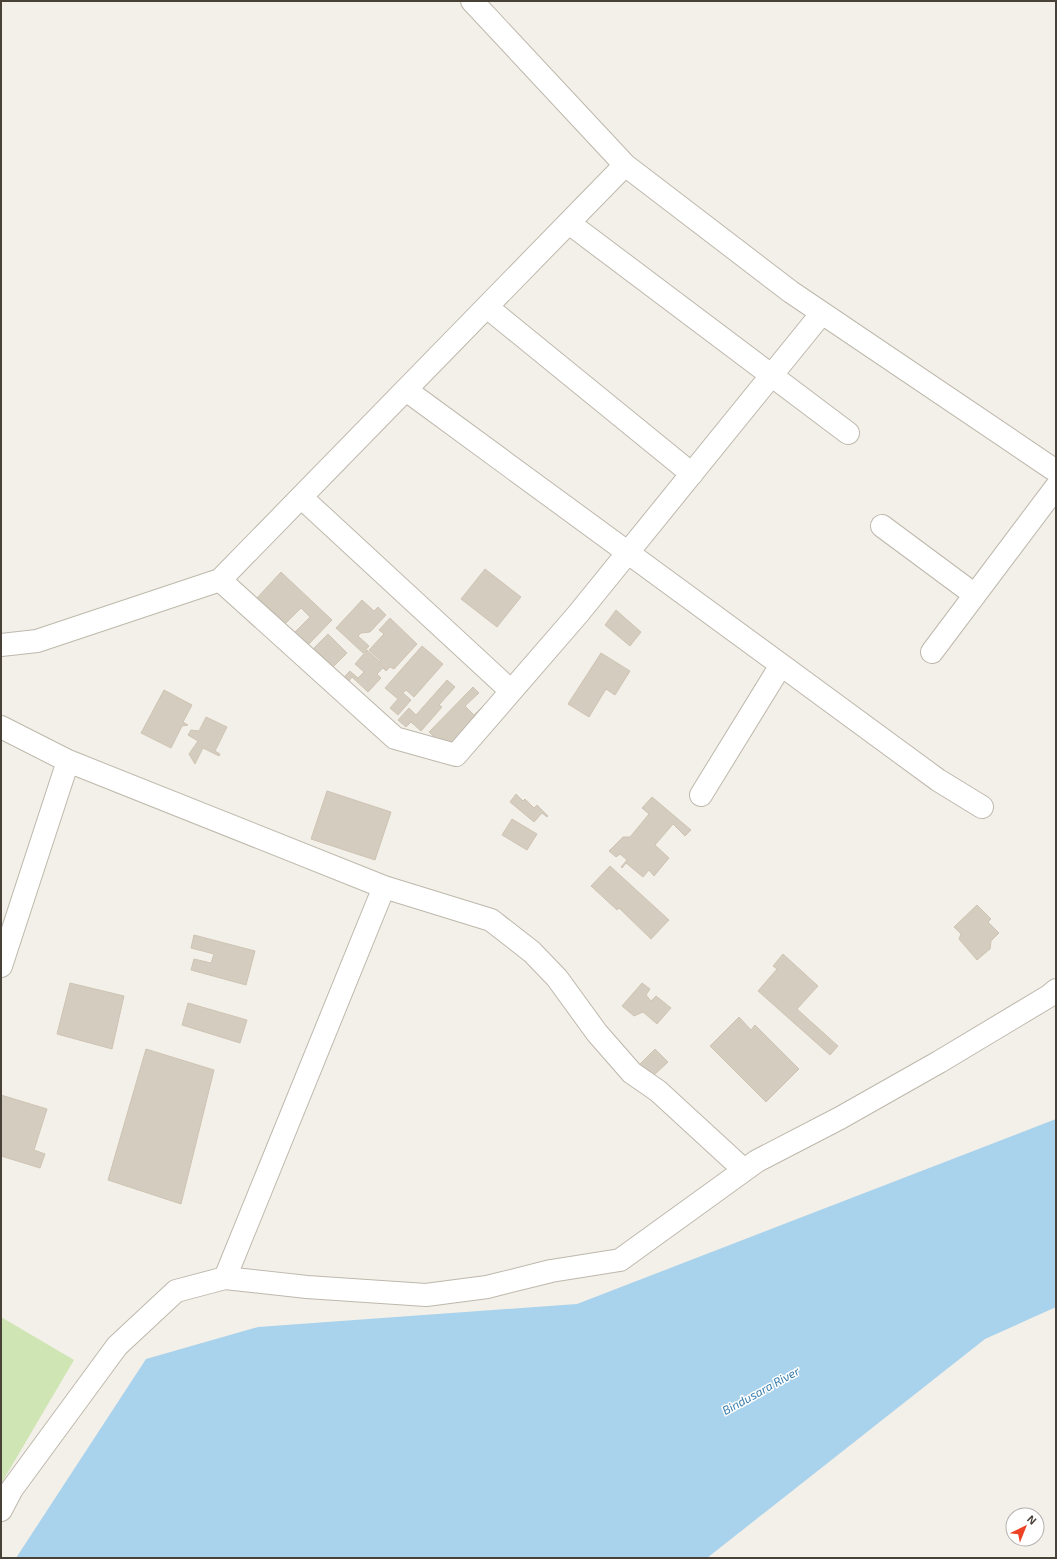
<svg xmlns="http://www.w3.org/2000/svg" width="1057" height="1559" viewBox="0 0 1057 1559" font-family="'Exo 2',sans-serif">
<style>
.green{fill:#d0e5b4}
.water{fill:#a9d2ec}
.building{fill:#d4ccbf;stroke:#cfc4b3}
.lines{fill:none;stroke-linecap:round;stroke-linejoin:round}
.minor-casing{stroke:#beb8ac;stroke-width:24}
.minor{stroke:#fff;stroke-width:22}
.labels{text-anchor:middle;stroke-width:3;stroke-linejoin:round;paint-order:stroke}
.water-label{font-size:12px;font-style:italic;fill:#377cad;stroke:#fff}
</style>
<rect width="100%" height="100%" fill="#f3f0e9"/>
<!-- green -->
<path class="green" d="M1 1317 74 1360 1 1484Z"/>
<!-- water -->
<path class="water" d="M1056 1119V1307L985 1339 707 1558H16L146 1359 258 1327 577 1304Z"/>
<!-- building -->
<path class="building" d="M485 569 521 597 497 627 461 599Z
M281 572 332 620 306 647 293 634 310 617 301 608 284 625 256 599Z
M362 600 374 611 378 607 386 615 370 632 361 633 358 636 369 646 363 653 336 628Z
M616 610 641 632 630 646 605 625Z
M390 618 417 644 394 669 390 667 386 671 383 668 377 674 381 678 368 692 352 677 348 682 344 677 350 671 358 678 364 672 355 664 367 650 380 662 381 661 369 650 384 634 379 630Z
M328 634 347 653 331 669 312 650Z
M422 646 443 664 414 697 406 690 403 693 411 700 398 715 390 708 398 699 385 688Z
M601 653 630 671 615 695 606 689 589 717 568 704Z
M447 680 455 687 439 705 442 707 421 731 411 722 406 727 398 720 409 708 416 715Z
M473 687 479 693 465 706 474 715 490 699 495 704 448 751 429 732Z
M164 690 192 705 183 722 188 725 182 726 171 748 141 733Z
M206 717 227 727 215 751 220 754 219 756 203 748 195 764 189 754 198 741 188 735 191 730 199 731Z
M327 791 391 812 375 860 311 839Z
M516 794 523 801 525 799 534 808 537 805 548 816 547 817 542 813 534 822 510 802Z
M652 797 691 830 685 836 673 824 655 845 669 858 654 876 649 870 643 877 626 863 622 868 621 867 627 860 620 854 616 857 609 851 623 837H630L649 814 642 808Z
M512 819 537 834 527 850 502 835Z
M610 866 669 920 651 939 619 908 617 910 591 886Z
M977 905 991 919 988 922 999 933 991 941 990 949 977 960 959 939 961 934 954 927Z
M194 935 255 951 246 985 191 970 194 959 211 963 214 954 191 948Z
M783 954 818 986 797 1009 838 1046 830 1055 758 991 777 969 773 966Z
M70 983 124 996 112 1049 57 1034Z
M642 983 650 989 646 995 651 1001 656 996 671 1008 657 1024 643 1012 634 1016 622 1006Z
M188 1003 247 1020 240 1043 182 1025Z
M739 1017 751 1030 755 1025 799 1069 766 1102 710 1046Z
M146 1049 214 1070 181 1204 108 1180Z
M655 1049 668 1062 652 1077 639 1065Z
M1 1095 47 1109 34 1150 45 1154 40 1168 1 1156Z"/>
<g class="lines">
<!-- minor casing -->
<g class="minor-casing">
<path id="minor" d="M472 1 625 165 791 292 1056 471
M569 223 848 433
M487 307 692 474
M406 390 938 780 982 807
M301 497 511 691
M882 526 975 595
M220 580 395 738 456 755 578 614 822 313
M1 645 37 641 220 580 625 165
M932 652 1056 487
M1 727 68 761 384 887
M701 795 781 665
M1 966 68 761
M225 1278 384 887 491 920 532 952 557 978 597 1033 632 1073 658 1091 744 1170
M1 1510 12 1489 117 1346 176 1291 225 1278 307 1287 426 1295 487 1287 551 1271 620 1260 757 1161 840 1118 939 1062 1049 996 1056 990"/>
</g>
<!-- minor -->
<use href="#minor" class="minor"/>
</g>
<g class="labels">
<!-- water labels -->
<g class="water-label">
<text transform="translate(761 1391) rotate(-29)" y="4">Bindusara River</text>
</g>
</g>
<!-- border -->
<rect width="1057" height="1559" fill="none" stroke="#474138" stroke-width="4"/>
<!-- north arrow -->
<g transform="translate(1025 1527) rotate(43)"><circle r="19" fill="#ffffff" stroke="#b5b3af"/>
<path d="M0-3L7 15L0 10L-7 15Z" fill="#ed4226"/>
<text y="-6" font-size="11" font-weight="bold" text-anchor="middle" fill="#474138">N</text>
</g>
</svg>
